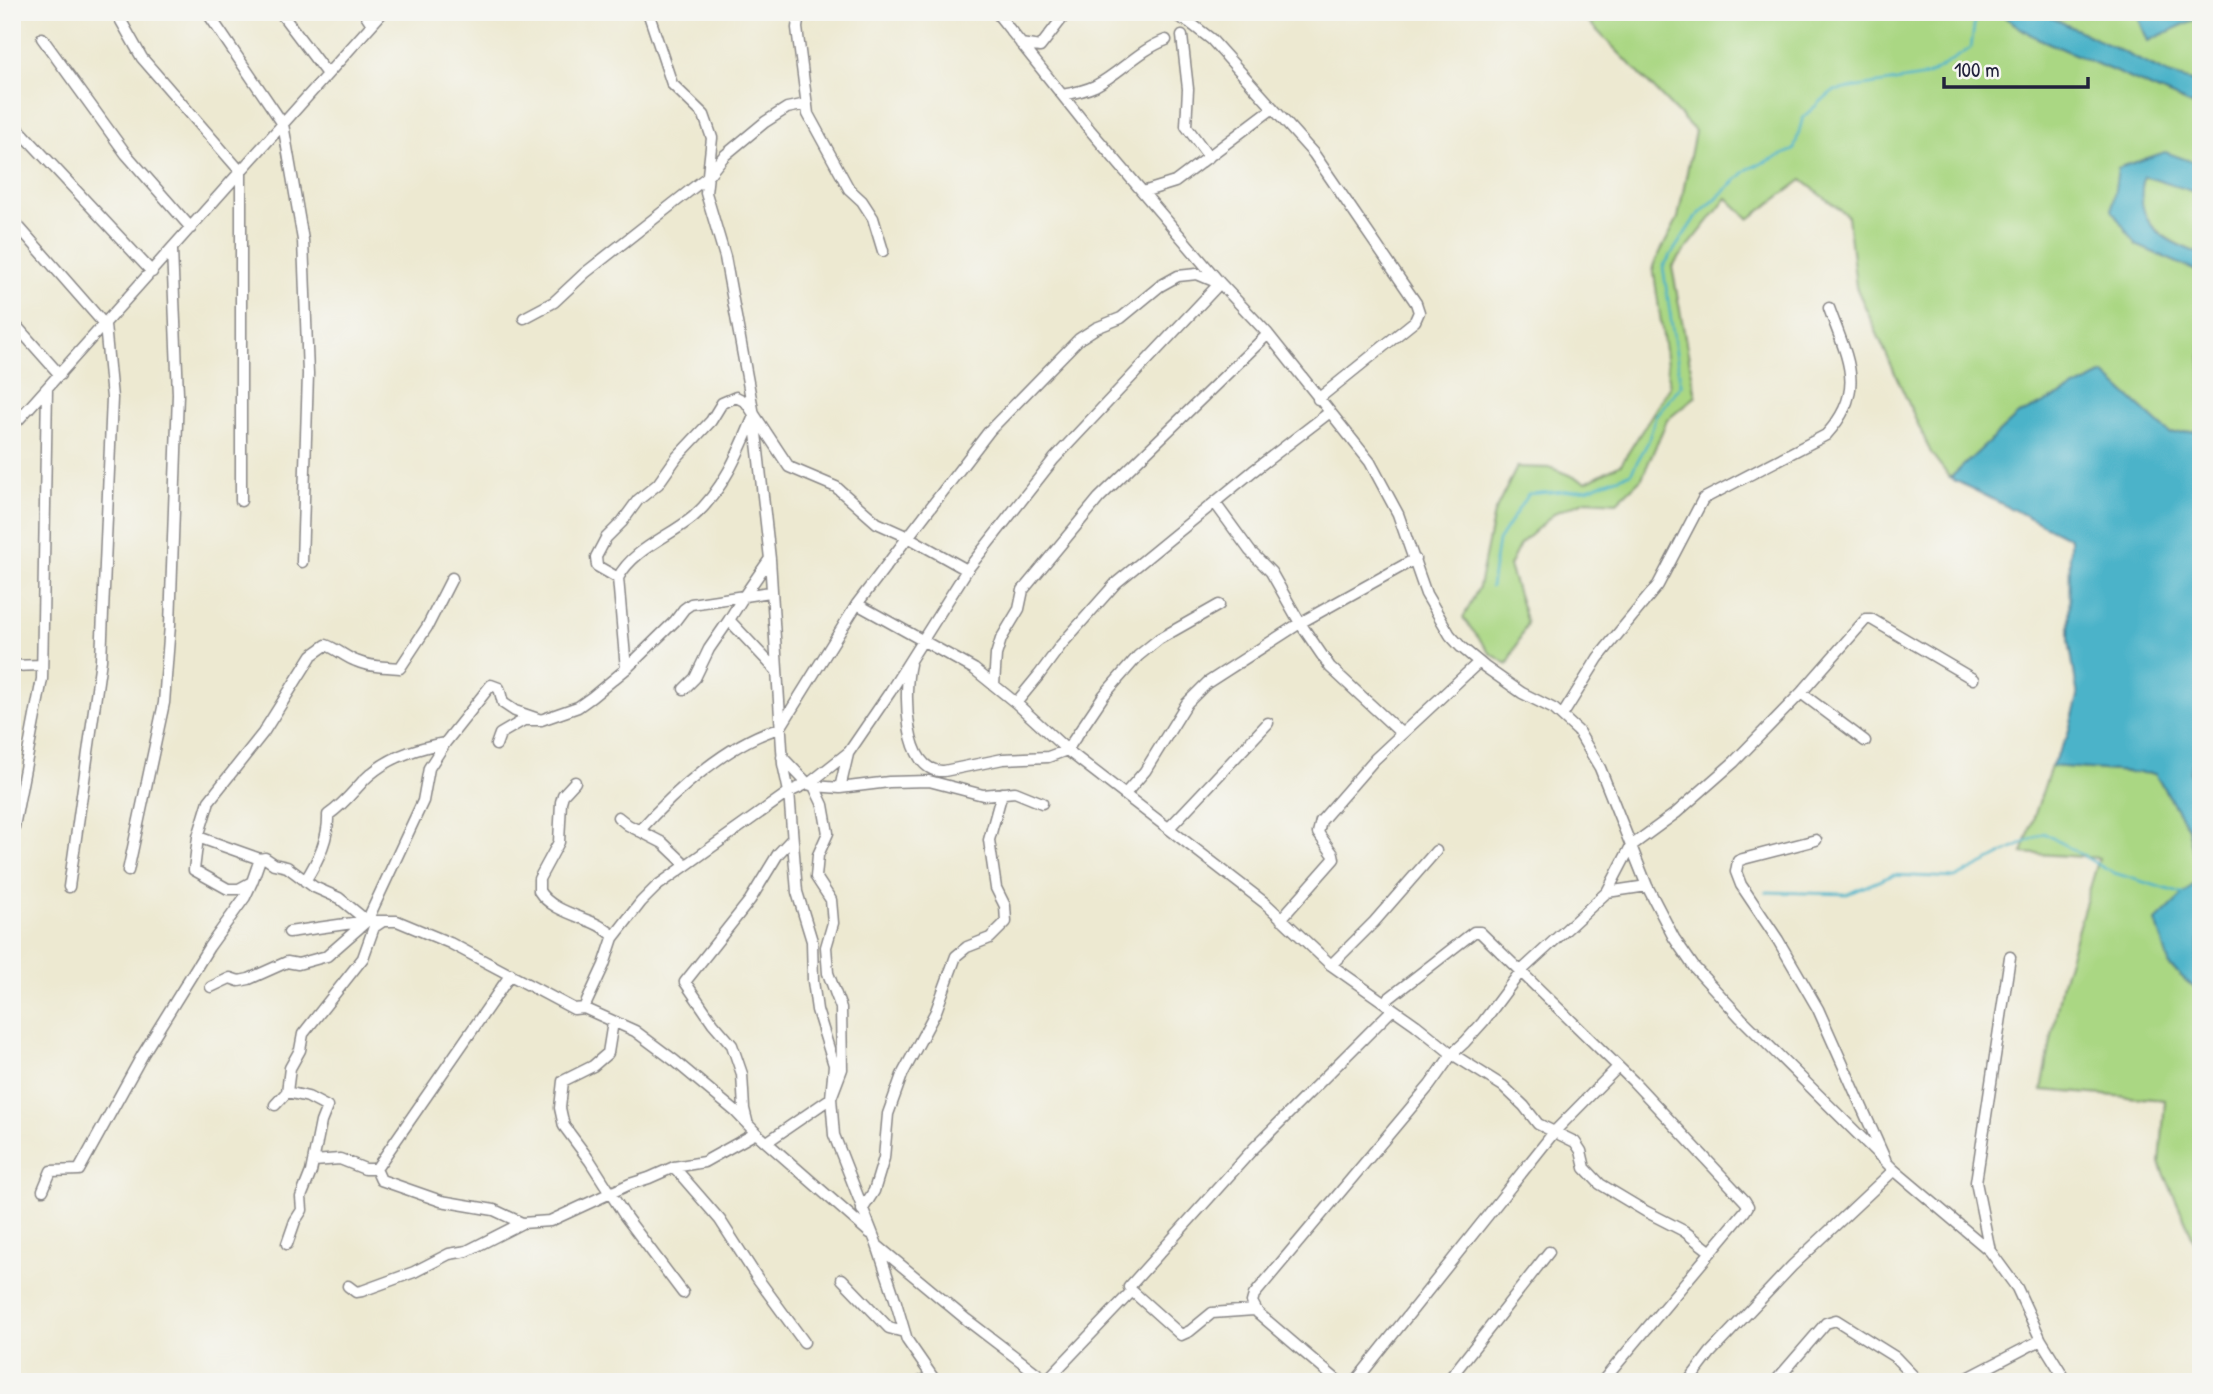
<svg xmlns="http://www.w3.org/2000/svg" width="2213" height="1394" viewBox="0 0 2213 1394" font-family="'Patrick Hand',sans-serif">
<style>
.green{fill:#aad783;stroke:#667c5f;stroke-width:2}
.water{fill:#4bb3c9;stroke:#366a82;stroke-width:2}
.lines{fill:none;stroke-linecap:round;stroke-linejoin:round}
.stream{stroke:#4bb3c9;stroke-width:2.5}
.minor-casing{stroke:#888686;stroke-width:13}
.minor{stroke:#fff;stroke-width:10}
</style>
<rect width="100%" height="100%" fill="#f6f6f2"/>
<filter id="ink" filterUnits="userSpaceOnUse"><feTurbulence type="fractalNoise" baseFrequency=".0143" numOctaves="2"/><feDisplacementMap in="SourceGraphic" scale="14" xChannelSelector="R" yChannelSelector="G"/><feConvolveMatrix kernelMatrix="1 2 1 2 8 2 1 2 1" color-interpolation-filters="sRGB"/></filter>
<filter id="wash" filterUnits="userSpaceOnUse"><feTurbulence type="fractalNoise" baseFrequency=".00686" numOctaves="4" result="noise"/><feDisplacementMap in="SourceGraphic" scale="28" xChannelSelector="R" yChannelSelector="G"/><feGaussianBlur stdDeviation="1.57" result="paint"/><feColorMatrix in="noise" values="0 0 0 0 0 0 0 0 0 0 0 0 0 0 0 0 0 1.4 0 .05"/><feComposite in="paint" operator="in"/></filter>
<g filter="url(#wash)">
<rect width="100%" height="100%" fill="#ede9d1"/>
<!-- green -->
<path class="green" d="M1579 12H1997L2033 36 2201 109V165L2165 153 2118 168 2136 245 2201 273V430L2170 434 2104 374 2017 416 1950 478 1931 453 1856 287 1848 216 1802 180 1749 219 1727 198 1672 267 1696 396 1667 420 1642 478 1617 502 1587 500 1556 512 1520 544 1509 566 1527 623 1508 664 1491 654 1463 618 1479 587 1494 513 1517 467 1552 468 1586 482 1621 464 1670 386 1653 266 1678 218 1695 131Z
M2040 12H2136L2148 41 2198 18 2197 12H2201V84L2168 74Z
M2144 176 2201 194V254C2176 245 2146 231 2141 203 2139 195 2143 185 2144 176Z
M2201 745V789L2190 773 2197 748Z
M2051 766 2155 774 2188 828 2199 879 2170 966 2201 994V1256L2160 1164 2165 1100 2042 1090 2062 982 2099 858 2022 853Z"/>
<!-- water -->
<path class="water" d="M1997 12H2040L2168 74 2201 84V109L2033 36Z
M2136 12H2197L2198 18 2148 41Z
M2165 152 2201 165V194L2144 176C2133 223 2160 240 2201 254V273L2136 245 2112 210 2118 168Z
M2104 374 2170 434 2201 430V744L2197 748 2190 773 2201 789V927L2197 962 2201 965V994L2170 966 2156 921 2199 879 2188 828 2155 774 2051 766 2067 737 2078 697 2069 640 2070 538 1950 478 2017 416Z"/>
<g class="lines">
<!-- stream -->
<path class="stream" d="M1491 587 1498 541 1528 494 1587 489 1631 473 1648 442 1656 415 1681 385 1663 267 1695 218 1748 169 1794 150 1803 117 1833 91 1927 76 1971 48 1976 12
M1766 892 1847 894 1893 875 1955 878 2044 833 2111 872 2186 895"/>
</g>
</g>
<g filter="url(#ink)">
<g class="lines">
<!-- minor casing -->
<g class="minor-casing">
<path id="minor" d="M116 12 142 58 241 172V501
M207 12 283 124 303 240 308 374 302 562
M280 12 327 74
M364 12 372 24
M648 12 672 84 704 115 712 138 706 193 725 257 754 415 770 559 783 764 789 792 797 892 812 941 813 981 817 1010 834 1065 831 1098 834 1135 877 1245 895 1299 907 1340 936 1382
M799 12 797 28 808 114 849 189 862 201 873 218 883 251
M996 12 1090 130 1220 283 1268 334 1370 462 1398 514 1426 594 1450 635 1461 647 1485 667 1522 693 1554 709 1578 731 1600 768 1647 886 1674 938 1694 967 1741 1018 1894 1170 1990 1251 2017 1288 2041 1340 2067 1382
M1175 12 1177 16 1189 22 1211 39 1314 154 1416 303 1419 312 1415 321 1318 399
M1182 36 1188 89 1186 126 1209 157
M42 38 126 154 191 228
M1021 44 1040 47 1067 12
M1062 95C1074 93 1084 91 1095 86 1120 73 1139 50 1166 40
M12 122 152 272
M1143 192 1175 182 1273 108
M12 219 105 325 112 398 101 660 69 887
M524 318 554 302 585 273 707 177 724 156 765 122 787 108 807 104
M12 321 60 375
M12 427 383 12
M1215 503 1250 551 1271 572 1300 623 1330 667 1401 733
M618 578 597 566 596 557 606 538 622 522 638 500 658 484 677 457 711 421 722 403 736 397 746 402 789 467 836 487 877 523 908 537 967 570
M770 592 744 596 729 620 776 670
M857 604 974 669 1016 703 1067 750 1265 903 1331 965 1416 1025 1452 1054 1503 1086 1524 1106 1538 1124 1575 1142 1581 1151 1585 1168 1600 1184 1645 1211 1684 1231 1711 1252
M910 664C904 689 903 774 944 771L1003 759 1048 757 1067 750 1104 695 1138 656 1159 639 1219 605
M12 666 42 665
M626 669 618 578C633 549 669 537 693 517 723 491 739 452 754 416
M994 685 996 655 1001 639 1019 609 1023 590 1099 498 1268 334
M684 689 695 678 709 649 729 620
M1801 693 1865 741
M1016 703 1039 675 1061 645 1116 583 1253 471 1330 412
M1562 716 1598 658 1658 585 1703 499 1826 435C1868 390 1847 358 1829 308
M541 720 578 707 592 697 626 669 675 621 684 609 691 604 744 596 769 560
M445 743 491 685 499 688 503 703 515 711 541 720H524L500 734 496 745
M782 757 808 784 814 786 840 788 889 782 929 781 983 795 1015 792 1042 803
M575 782 563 795 561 802 559 842 539 879V891C550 909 576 915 594 923 601 926 608 931 614 936
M840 788 848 754
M1125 794 1145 771 1187 703 1207 683 1300 623 1415 559
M618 817 628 825 663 843 686 865
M1169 828 1268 723
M639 831C674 792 729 742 780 728L857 604 908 537 990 430 1079 339 1096 328 1121 318 1160 286 1178 276 1197 274 1216 282
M13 832 42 679 47 388
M198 837 209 801 263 733 312 655 326 645C337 649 345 657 356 661 370 667 386 667 400 668L427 627 452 578
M1816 840 1743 859 1738 861 1736 872 1741 885 1778 940 1818 1009 1885 1159
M260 859 198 837 194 870 228 889H239L252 882 260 859 265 858 274 864 287 867 314 887 339 898 367 921
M128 871 164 703 170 625 178 394 172 250
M1607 892 1631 846 1676 813 1734 762 1801 693 1866 619H1871L1973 679
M1281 919 1334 859 1333 854 1318 833 1321 821 1375 759 1479 662
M289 932 367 921H397L450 943 574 1009 584 1008 604 965 613 938 641 902 657 886 789 792 811 782 849 752 890 692 967 570 1054 459 1220 283
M1331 965 1374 922 1436 851
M511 974 376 1169 381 1180 441 1201 494 1210 522 1223
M211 987 230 978 239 981 249 979 287 962 298 964 327 956 367 921 423 801 429 768 445 743C416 748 385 759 364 780 352 793 343 805 328 815 329 839 318 861 305 881
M1384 1002 1474 932H1480L1633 1081 1745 1201 1748 1206 1745 1211 1602 1382
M584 1008 635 1031 675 1061 736 1112 756 1133 870 1233
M613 1022 608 1053 593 1066 563 1081 560 1108 564 1126 590 1161 625 1216 683 1293
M287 1092 290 1068 300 1050 303 1034 363 958 374 927 383 921
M275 1105 287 1092 308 1097 327 1107 321 1122 311 1172 301 1197 302 1210 295 1221 287 1244
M747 1121 744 1109 742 1074 732 1045 713 1023 685 982 750 900 778 854 792 839
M767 1142 831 1098 842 1069 841 1008 828 973 826 947 833 923 831 900 816 877 818 855 828 833 823 805 814 786
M314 1161 340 1159 365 1169H376
M674 1167 720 1220 758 1279 804 1342
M43 1190 51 1171 79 1170 143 1054 209 947 245 897 252 882
M862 1210 874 1191 884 1158 888 1114 902 1075 936 1011 956 956 967 947 990 938 1006 922 1005 906 996 888 989 840 1002 793
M879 1247 967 1320 1048 1382
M1990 1251 1976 1182 2010 957
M842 1279 889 1328 904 1332
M348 1286 356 1292 362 1291 414 1272 449 1254 467 1251 522 1223 550 1221 630 1184 649 1178 674 1167 704 1162 756 1133
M1254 1310 1212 1313 1190 1331 1181 1335 1132 1291 1129 1287 1253 1149 1392 1010
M1047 1380 1132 1291
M920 1382 930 1376
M1339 1382 1258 1313 1252 1302 1254 1295 1430 1085 1452 1054 1465 1042 1483 1022 1521 971 1607 892 1647 886
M1355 1382 1555 1131 1618 1067
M1447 1382 1549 1252
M1688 1382 1710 1353 1792 1266 1894 1170
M1775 1382 1826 1323 1836 1320 1895 1357 1919 1382
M1960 1382 2041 1340"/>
</g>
<!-- minor -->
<use href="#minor" class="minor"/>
</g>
</g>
<!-- margin -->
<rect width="2213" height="1394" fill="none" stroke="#f6f6f2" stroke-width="42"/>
<!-- scale -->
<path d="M1944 77v10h144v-10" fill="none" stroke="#22223b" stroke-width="3.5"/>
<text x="1954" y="77" font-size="21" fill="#22223b" stroke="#f6f6f2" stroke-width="5" paint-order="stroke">100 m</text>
</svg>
